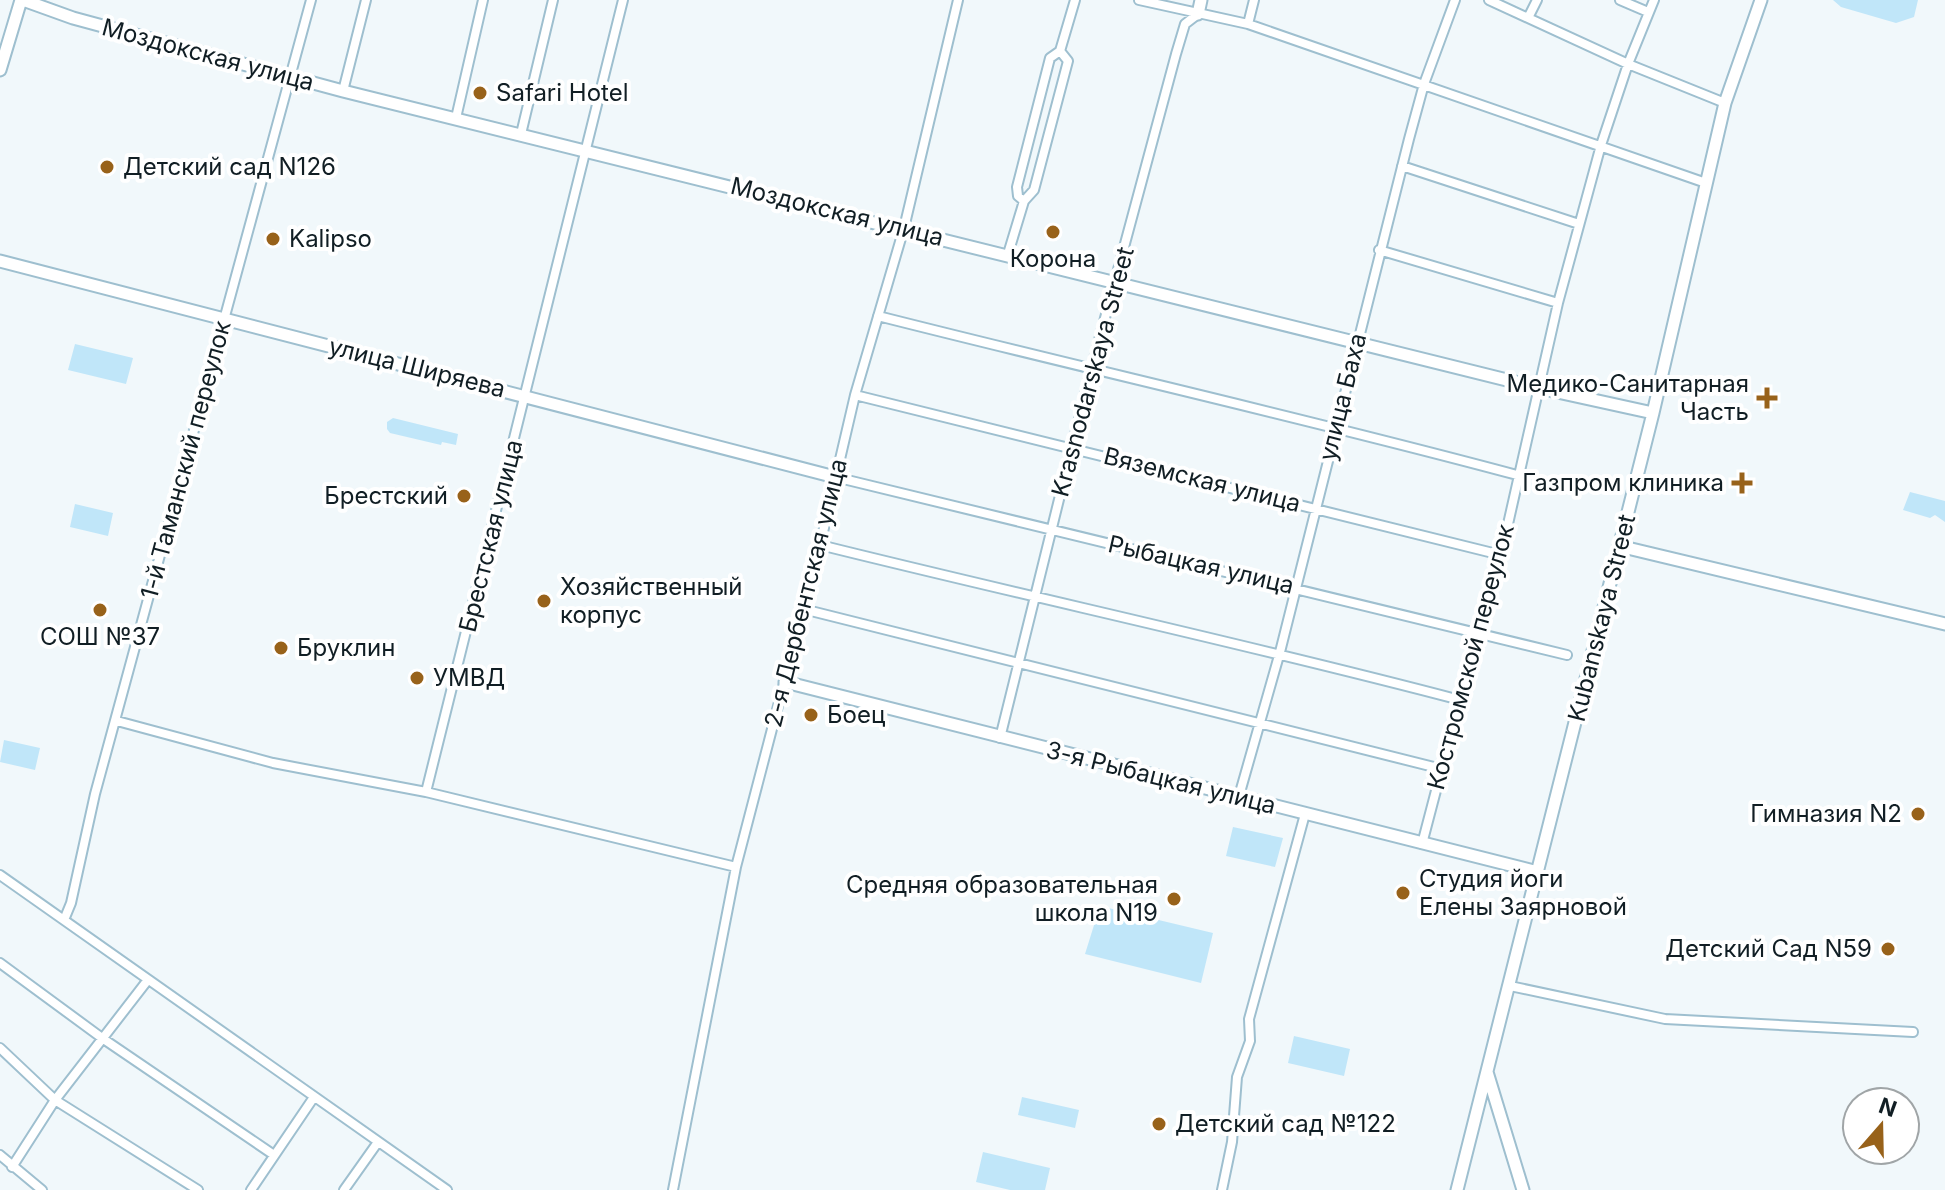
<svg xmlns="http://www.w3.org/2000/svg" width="1945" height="1190" viewBox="0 0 1945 1190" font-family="Inter,sans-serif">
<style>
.green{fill:#c0e6f9}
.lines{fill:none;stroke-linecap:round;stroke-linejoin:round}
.street-casing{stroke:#9ebfcf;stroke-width:12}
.secondary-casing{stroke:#9ebfcf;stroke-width:15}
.street{stroke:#fff;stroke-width:8}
.secondary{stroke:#fff;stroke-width:11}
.poi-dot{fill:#98621a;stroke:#fff;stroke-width:3}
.labels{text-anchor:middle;stroke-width:8;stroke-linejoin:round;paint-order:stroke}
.street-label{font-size:24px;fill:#111e24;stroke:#fff}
.poi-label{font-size:24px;fill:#111e24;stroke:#fff;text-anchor:start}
</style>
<rect width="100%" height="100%" fill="#f1f8fb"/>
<!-- green -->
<path class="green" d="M1833 0H1918L1914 17 1896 23 1841 7Z
M75 344 133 358 126 384 68 370Z
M393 418 458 434 456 445 442 442 441 445 390 433 387 429V422Z
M1910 492 1945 501V522L1935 515 1930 518 1903 510Z
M75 504 113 513 108 536 70 527Z
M4 740 40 748 35 770 0 762Z
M1233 827 1283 838 1275 867 1226 856Z
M1100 906 1213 933 1201 983 1085 954Z
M1294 1036 1350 1049 1344 1076 1288 1063Z
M1022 1097 1079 1110 1075 1128 1018 1115Z
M983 1152 1050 1168 1045 1190H1010L976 1182Z"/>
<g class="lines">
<!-- street casing -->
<g class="street-casing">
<path id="street" d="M1139 0 1248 24 1706 183
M1489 0 1628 64 1725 103
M1620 0 1648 12
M1528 18 1537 0
M1248 24 1254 0
M343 91 366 0
M456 118 483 0
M521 134 553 0
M1402 166 1579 224
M1024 201 1034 190 1068 61 1060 51 1075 0
M1379 250 1558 303
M1008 254 1024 201 1018 196 1017 187 1050 58 1060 51
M878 316C1091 370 1305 418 1517 475
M855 395 1501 555
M835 477 1567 655
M820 545C1033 598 1248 644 1460 700
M803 609 1442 769
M117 721 273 763 426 792 736 867
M1000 738 1091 370 1176 54 1185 24 1198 14
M426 792 623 0
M1239 796 1280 652 1409 139 1424 84 1455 0
M1422 844 1477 634 1501 555 1558 303 1601 145 1628 64 1654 0
M0 875 447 1190
M64 920 71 903 95 794 311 0
M0 963 102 1038 274 1155
M1510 986 1665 1019 1913 1032
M0 1048 55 1100 198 1190
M0 1155 42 1190
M12 1167 55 1100 147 981
M251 1190 314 1097
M344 1190 378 1142
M673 1190 736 867 820 545 855 395 904 228 958 0
M1222 1190 1232 1142 1237 1077 1250 1041 1249 1019 1305 814"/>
</g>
<!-- secondary casing -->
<g class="secondary-casing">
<path id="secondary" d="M23 0 73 18 343 91 1539 388 1653 413
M1198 14 1201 0
M0 70 21 0
M0 261 835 477
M1619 546 1945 624
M785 682 1538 872
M1487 1072 1523 1190
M1457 1190 1653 413 1725 103 1761 0"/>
</g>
<!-- street -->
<use href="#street" class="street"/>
<!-- secondary -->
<use href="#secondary" class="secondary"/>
</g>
<!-- markers -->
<g class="poi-dot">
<circle cx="480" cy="93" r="8"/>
<circle cx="107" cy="167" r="8"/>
<circle cx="1053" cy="232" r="8"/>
<circle cx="273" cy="239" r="8"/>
<path d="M1763 386h8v8h8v8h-8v8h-8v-8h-8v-8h8z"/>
<path d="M1738 471h8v8h8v8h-8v8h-8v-8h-8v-8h8z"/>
<circle cx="464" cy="496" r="8"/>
<circle cx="544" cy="601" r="8"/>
<circle cx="100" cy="610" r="8"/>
<circle cx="281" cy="648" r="8"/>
<circle cx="417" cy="678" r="8"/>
<circle cx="811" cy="715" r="8"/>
<circle cx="1918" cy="814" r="8"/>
<circle cx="1403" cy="893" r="8"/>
<circle cx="1174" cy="899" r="8"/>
<circle cx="1888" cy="949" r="8"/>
<circle cx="1159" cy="1124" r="8"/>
</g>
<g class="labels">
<!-- street labels -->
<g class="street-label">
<text transform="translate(208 55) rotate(15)" y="8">Моздокская улица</text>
<text transform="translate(837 212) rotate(14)" y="8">Моздокская улица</text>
<text transform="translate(417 368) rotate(14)" y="8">улица Ширяева</text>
<text transform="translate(1093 372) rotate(-75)" y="8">Krasnodarskaya Street</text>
<text transform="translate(1343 397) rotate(-76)" y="8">улица Баха</text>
<text transform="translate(186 460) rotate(-75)" y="8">1-й Таманский переулок</text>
<text transform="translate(1202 480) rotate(14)" y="8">Вяземская улица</text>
<text transform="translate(491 536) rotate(-76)" y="8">Брестская улица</text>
<text transform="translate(1201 565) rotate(13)" y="8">Рыбацкая улица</text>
<text transform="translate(806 593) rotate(-76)" y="8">2-я Дербентская улица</text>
<text transform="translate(1602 618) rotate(-76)" y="8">Kubanskaya Street</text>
<text transform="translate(1471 657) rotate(-75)" y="8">Костромской переулок</text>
<text transform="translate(1161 778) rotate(14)" y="8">3-я Рыбацкая улица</text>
</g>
<!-- poi labels -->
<g class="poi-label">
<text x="496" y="101">Safari Hotel</text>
<text x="123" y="175">Детский сад N126</text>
<text x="289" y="247">Kalipso</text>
<text x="1053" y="267" text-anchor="middle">Корона</text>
<text x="1749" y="392" text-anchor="end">Медико-Санитарная<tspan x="1749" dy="28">Часть</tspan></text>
<text x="1724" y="491" text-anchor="end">Газпром клиника</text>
<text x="448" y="504" text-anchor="end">Брестский</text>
<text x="560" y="595">Хозяйственный<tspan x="560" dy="28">корпус</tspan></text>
<text x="100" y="645" text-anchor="middle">СОШ №37</text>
<text x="297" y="656">Бруклин</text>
<text x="433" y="686">УМВД</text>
<text x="827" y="723">Боец</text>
<text x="1902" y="822" text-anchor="end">Гимназия N2</text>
<text x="1419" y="887">Студия йоги<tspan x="1419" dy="28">Елены Заярновой</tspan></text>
<text x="1158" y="893" text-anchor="end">Средняя образовательная<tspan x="1158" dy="28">школа N19</tspan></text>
<text x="1872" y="957" text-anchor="end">Детский Сад N59</text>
<text x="1175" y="1132">Детский сад №122</text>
</g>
</g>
<!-- north arrow -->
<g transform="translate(1881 1126) rotate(20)"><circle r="38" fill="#ffffff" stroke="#a0a5a7" stroke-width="2"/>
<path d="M0-6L14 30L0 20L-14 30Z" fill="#98621a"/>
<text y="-12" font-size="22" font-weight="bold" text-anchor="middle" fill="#111e24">N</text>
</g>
</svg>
